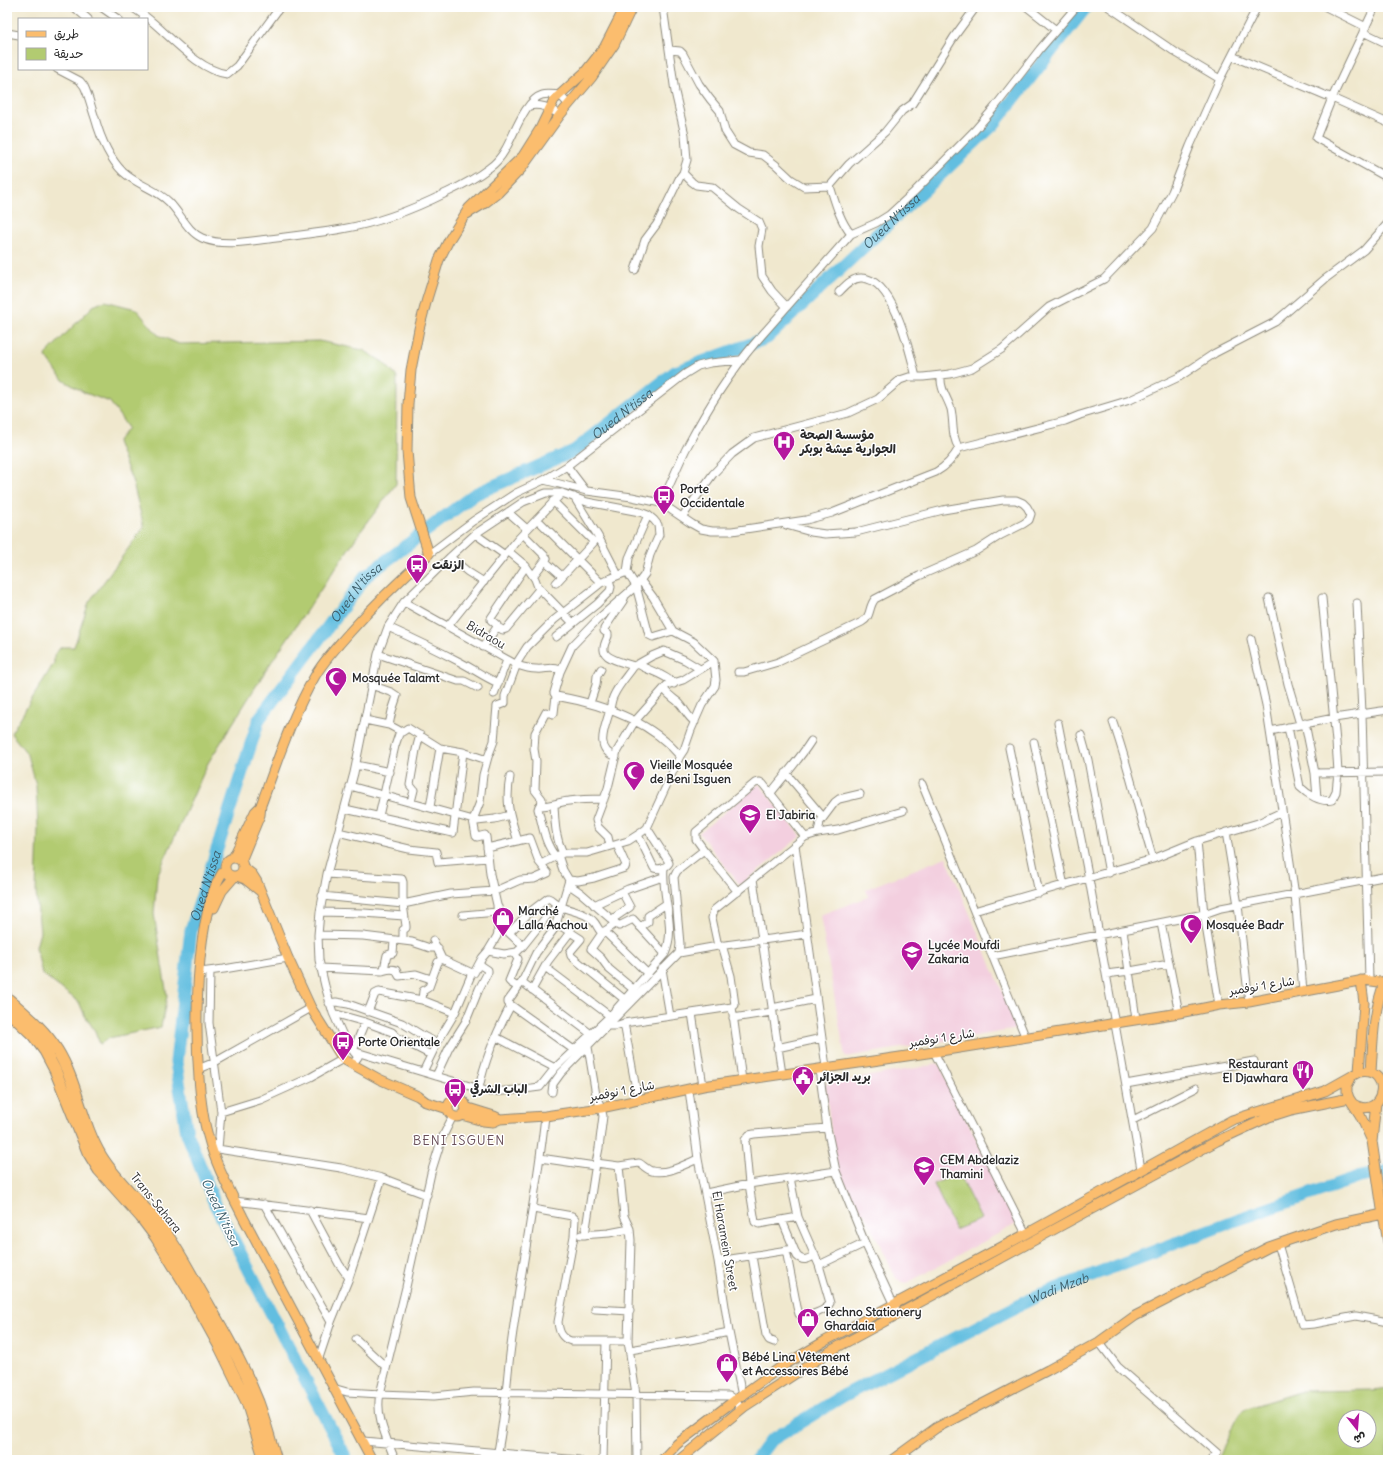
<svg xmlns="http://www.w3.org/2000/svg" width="1395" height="1467" viewBox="0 0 1395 1467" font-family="Delius,'Playpen Sans Arabic',sans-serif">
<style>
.built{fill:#f3cfdf}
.green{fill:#b2cb71;stroke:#6e7b4e;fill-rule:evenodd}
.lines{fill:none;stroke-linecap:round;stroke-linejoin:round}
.river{stroke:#62bee0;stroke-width:13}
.minor-casing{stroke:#8e8a7c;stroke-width:9}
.major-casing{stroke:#8e8a7c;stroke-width:11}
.highway-casing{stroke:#8e8a7c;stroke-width:13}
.minor{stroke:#fff;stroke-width:7}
.major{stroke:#fbbd6e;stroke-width:9}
.highway{stroke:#fbbd6e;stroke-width:11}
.labels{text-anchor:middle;stroke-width:3;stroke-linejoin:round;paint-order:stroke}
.poi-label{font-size:12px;font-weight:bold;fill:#2b2b2b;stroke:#fff;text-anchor:start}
.street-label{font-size:12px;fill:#2b2b2b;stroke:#fff}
.water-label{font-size:13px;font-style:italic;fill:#3e5e6a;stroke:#fff}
.neighbourhood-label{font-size:13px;letter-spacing:1px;fill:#6a505a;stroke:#fff}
</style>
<rect width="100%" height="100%" fill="#fff"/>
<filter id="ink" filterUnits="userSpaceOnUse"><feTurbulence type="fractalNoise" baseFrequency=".025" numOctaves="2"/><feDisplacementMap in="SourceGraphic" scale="8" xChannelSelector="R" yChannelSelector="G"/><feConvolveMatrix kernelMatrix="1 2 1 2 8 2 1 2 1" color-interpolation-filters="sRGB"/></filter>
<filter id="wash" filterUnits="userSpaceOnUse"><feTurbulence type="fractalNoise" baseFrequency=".012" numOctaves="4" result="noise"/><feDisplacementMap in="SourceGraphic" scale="16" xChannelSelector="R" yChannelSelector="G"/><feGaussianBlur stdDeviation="0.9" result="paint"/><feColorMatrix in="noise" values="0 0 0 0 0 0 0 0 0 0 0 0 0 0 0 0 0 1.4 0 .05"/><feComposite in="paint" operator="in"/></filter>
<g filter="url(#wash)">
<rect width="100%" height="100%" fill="#f0e8ce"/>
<!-- built -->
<path class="built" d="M759 784 801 836 740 885 699 833Z
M946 857 1018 1029 845 1057 820 915 868 897 866 889Z
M939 1064 1018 1223 905 1284 896 1278 865 1214 859 1215 835 1161 825 1084Z"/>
<!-- green -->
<path class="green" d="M105 301 136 309 158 335 179 344 319 341 363 350 383 362 397 377 396 484 358 535 268 667 208 763 157 876 154 914 167 996 161 1027 109 1038 100 1044 95 1031 85 1016 79 1002 42 974 36 947 40 932 36 893 38 828 36 785 28 755 11 733 54 663V655L61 647H74L89 602 144 527 133 483 117 442 128 428 110 402 85 393 63 380 45 355 93 306Z
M958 1173 981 1219 955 1230 934 1184Z
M1388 1388V1460H1218C1226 1446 1233 1418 1244 1409L1302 1391 1373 1390ZM1345 1417H1369V1441H1345Z"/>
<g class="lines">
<!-- river -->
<g class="river">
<path id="s1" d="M347 1460 215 1204 187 1133 176 1062 191 930 259 719 366 576 475 494 574 451 675 372 767 338 994 124 1086 7"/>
<path id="s2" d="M756 1460 770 1441 843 1396 1037 1296 1239 1219 1356 1178 1388 1171"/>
</g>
</g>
</g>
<g filter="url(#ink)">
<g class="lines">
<!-- minor casing -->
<g class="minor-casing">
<path id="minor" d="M74 7 88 19
M101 7 118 19
M132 7 145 16
M1027 7 1056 30
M1109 7 1178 54 1220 79
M1326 7 1366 27
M1375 7 1332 98 1316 138 1388 178
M143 19 145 16C169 34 197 70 227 74L237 66 280 7
M1363 32 1388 44
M7 33 19 35
M670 50 680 51 683 54 699 84 710 99 720 111 725 131 734 145 749 153 763 155 776 165 791 179 804 187 830 186 849 164 885 132 902 111 912 104 954 37 976 7
M1232 56 1332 98 1388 123
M57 69 80 81 84 86C89 96 91 107 95 118 100 136 109 158 123 172 137 185 156 189 169 202 180 213 188 232 202 238 223 247 248 241 269 239 293 236 318 233 342 229 378 223 414 209 446 193 461 186 476 178 489 168 495 164 501 157 505 150 514 135 525 100 542 95 548 93 555 95 560 95L568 104
M529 106C542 103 550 109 560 115
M683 173 692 182 696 185 712 187 739 209 759 222 762 229 759 246 762 276 772 291 786 306
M830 186C835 202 840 221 851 234
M635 270 645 240 657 224 680 177 683 173 687 160 685 135 675 92 663 7
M839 292C845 286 853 277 862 278 894 279 910 353 916 377
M941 376C940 389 947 397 951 409 954 422 951 436 959 448
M567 466 586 491
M544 480 587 491 632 497 661 503 692 524 701 529 712 531H732L806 520 832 513 936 472C947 466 953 459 959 448L1065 421 1080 415 1130 400 1179 377 1215 353 1275 322 1325 279 1364 250 1388 223
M574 497 598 536 618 575
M553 501 594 542 556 583
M661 503C671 484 678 464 688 445 707 409 729 374 755 343L851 234 876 223 889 215 914 192 975 130 994 108 1040 49 1076 7
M508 512 527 529
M682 517 713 474 732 454 754 438 848 413 878 399 900 380 909 377H923L950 374 972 368 1002 349 1049 307 1104 279 1153 228 1172 192 1190 146 1220 79 1257 7
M537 519 601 583
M475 534 505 555
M523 534 547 558 533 576
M508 551 526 566 535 579 538 587 573 623
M429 554 473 521 516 493 544 480 567 466 685 374 698 366 710 363 740 360
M450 557 468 572 484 582
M545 561 562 576
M526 566 491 618V620L497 625V627L503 630 506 629 540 588
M627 572 636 586 645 574 650 555 659 535 658 525 654 520 648 515 640 512 587 502 562 493H546L523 502 475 534 450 557 404 602 388 627 378 654 354 773 327 874 320 912 318 935 319 960 325 986 333 1013 345 1040 353 1051 436 1076 490 1092 517 1090 540 1087 555 1068 610 1016 665 954C677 927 661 896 664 868
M625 596 623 601 604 629V631L608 634V636C607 639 604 644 604 648 602 659 626 663 634 666L638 664C650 672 664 673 674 684
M1269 598 1288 684 1300 724
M404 602 517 665C523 667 529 669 536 669 546 670 550 666 561 670
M1357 603 1362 713 1369 980
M448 626 518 539 562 493
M388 627C412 638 435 649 458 661 472 668 484 677 498 683
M673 631 653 637 649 635 636 586 598 619 572 646 560 672 554 693 556 696C601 704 650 720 680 756
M556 637 597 604 610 591 611 587 609 579
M1251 639 1266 705 1295 895 1303 992
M483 647 497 627
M378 654 458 681H464L478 688
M638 664 652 656 664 651 685 660 700 669
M738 672H744L778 662 862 622C872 616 868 607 875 599L919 576 976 551 1001 535 1023 524 1029 520 1031 514 1027 507 1023 503 1016 500H1003L943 510 856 532 825 534 811 532 786 525
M371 685 391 692 397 696 392 711 389 725
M664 689C669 696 672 697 678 702 685 708 687 717 695 722
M494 694 507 660
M590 703 596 685 597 676 601 669
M365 720 389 725 402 732 408 728 440 748 463 752 487 760
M1113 722C1129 767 1139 814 1153 859
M1058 723 1089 879 1141 1169
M1305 723 1315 773 1388 772
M1288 727 1300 787C1307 794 1321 803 1332 800L1336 792 1338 772 1336 742 1322 598
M1270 731 1334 718 1388 710
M1081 735 1088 760 1109 873
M1034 742 1064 886
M1009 748 1039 893
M616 757C594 749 605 728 609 713 611 707 611 700 614 695 619 684 628 675 634 666
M356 765 390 772
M786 773 823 817
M1315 773 1317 798
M510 777C505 803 510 816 518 841
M922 784 945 840 1025 1036
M350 786 477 821 495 819 510 815
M770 794C784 776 799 760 811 741
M411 802 414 790 410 785 416 750 420 735
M554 805C555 822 555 837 563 853
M541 806C551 806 559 802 569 801 581 799 593 799 604 799
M430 807 440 748
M345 809 453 833 463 752
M379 816 395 746 400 731
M338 832 409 849 436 852 438 862 488 858
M1226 832 1238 905 1249 1002
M818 833 820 822 835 802 839 799 860 794
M638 835 654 868C659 870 666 868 669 863L667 859 647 828
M1197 841 1204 914 1219 1005
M795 845 826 1067
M610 846 608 837 598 827 596 820 608 788 617 751 635 721 667 685 683 680 714 661
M704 850 738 892
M558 855 563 870 569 880 578 881 594 878 625 868 626 865 617 845
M556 857C544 843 543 826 538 809L539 806H541L542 799 535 790 536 761 534 749 535 733 546 712 553 714 554 713 556 696
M541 864 563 853H587L628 841 642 832 647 828 680 756 684 750 691 730 702 705 715 686 716 680 714 661 694 642 673 631 653 597 641 581
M327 874 402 879 403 882V904L406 926V928L403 930V941
M753 879 782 1074
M569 880 555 928 536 953 522 982 508 1001V1003L574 1050
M568 884 581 893 619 926 633 919 665 954
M322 896 403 904 451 894 495 891 520 880 534 879 548 873 539 862 530 838 487 848
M594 905 628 889 663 877
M498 907 509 933 523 946
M974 911 1153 859 1197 841 1258 823 1282 812
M320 912 364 913 404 916
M463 915 497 912
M611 920 630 907 622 892
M556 923 581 939 570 952 571 956 624 999
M1161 923 1179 1013
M615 924 602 933 591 949 601 958 609 969 633 989
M640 927 648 922V916L666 904
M1123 930 1136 1019
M604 931 648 974
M509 933 531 911 548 898C552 899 554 903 558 905 570 912 586 911 595 923 598 927 597 928 602 933
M318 935 363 936 412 942 430 948H438
M433 940 442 959 472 973
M722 945 731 976 735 1005 732 1007 742 1080
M718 946 712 918 714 910 805 837 818 833 838 830 903 811
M488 951 504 954 517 952 523 946 546 917 558 905
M514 953 518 959 509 981 511 983 518 987
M679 953 718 946 807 934
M992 956 1204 914 1221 908 1388 876
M545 967 610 1016
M320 968 382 971C386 970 390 968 396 970L399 976 416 974 431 979
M384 969 387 955 393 953 394 941
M662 969 670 1016
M210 971 209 1023 221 1112 218 1149
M200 972 224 969 288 958
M1106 974 1130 971 1169 964
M522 982 591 1034
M532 990 548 961 571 931
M422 1000 423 991 429 987 438 962 442 959
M329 1003 336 1002 348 1004 402 1023 425 1037 437 1043
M772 1008 816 999
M368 1012 375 994 379 992 422 1000 455 1013
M333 1013 365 1022 392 1032 398 1038 431 1055
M692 1013 703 1086
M733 1018 772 1012
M624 1023 638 1100
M608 1026H615L624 1023 732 1007
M496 1037 555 1068
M588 1047 596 1095 601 1108 603 1116 599 1148 596 1163 619 1166 639 1163C643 1165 647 1170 652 1171 667 1175 685 1164 698 1159
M777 1048 822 1038
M934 1052 1026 1234
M352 1065 358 1057 353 1051 365 1022
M198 1069 215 1062 311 1008
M819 1069 827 1128 836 1171 865 1243 898 1314
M423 1072 437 1043 455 1013 472 973H474L482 958 488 951 497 936 498 932 497 905 490 874 486 837 485 835 477 837 476 836 473 820 480 802 483 775 488 757 494 741 497 706 505 703V696L518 661 527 647 554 620 601 583 609 579 627 572 629 558 648 515
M436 1076 449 1048 466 1021 479 989 488 972V970L479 964
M1126 1084 1254 1061
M479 1088C485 1059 497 1031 511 1005
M689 1090 698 1159 718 1261 729 1332 742 1396
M552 1092 553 1084 561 1073 679 953 680 944 674 877 677 871 704 850 696 839V832L755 783 760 782 763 784 805 837
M221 1112 260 1100 311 1077 343 1059
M1133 1120 1196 1088
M211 1148 341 1168 382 1178 427 1195
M540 1158 595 1166
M619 1166 624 1216 630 1229 631 1240 628 1341 636 1394 637 1460
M790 1178 798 1217 819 1265 865 1243
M706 1193 749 1184 836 1171
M235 1201 369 1218
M264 1204 331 1322
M533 1209 572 1216 575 1219 574 1236 558 1322C559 1331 561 1338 571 1341H628
M310 1210 339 1264 349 1278
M798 1217 759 1224 755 1222 749 1184 745 1140 749 1135 754 1134 827 1128
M782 1220 797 1256C803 1262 809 1259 815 1255
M581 1235 609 1233 630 1229
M585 1235 596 1163
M1278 1244 1302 1325 1314 1324 1356 1316 1388 1322
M786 1250 797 1307 799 1314 801 1316C810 1316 826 1311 830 1303L819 1265
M752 1256 766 1335 769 1340 774 1342
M718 1261 794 1249
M595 1309 630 1311
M356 1339 386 1367
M1099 1342 1118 1367 1217 1453 1211 1460
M630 1350 690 1340 729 1332
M319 1358 331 1322 349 1278 382 1178
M333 1388 347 1392 380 1394 406 1287 431 1173 442 1138 453 1116
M363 1441 579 1460
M903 1452 912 1460
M395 1460C387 1439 375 1416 380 1394L434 1396 474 1392 729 1396 735 1400 741 1409
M496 1460C505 1423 506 1384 511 1346 521 1269 537 1193 545 1116
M603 1460 606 1341"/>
</g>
<!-- major casing -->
<g class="major-casing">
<path id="major" d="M467 214 485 203 498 193 521 169 560 115 592 77 614 45 632 7
M225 867a9 9 0 1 1 18 0a9 9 0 1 1-18 0Z
M233 858 255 812 259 808
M241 861 260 815 261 805C277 762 292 715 315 676 324 660 337 647 349 633 374 605 401 579 429 554L411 498 407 451 408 404 411 370 419 329 427 299 439 260 449 240 469 208 523 156 540 129 554 100 585 72 604 48 625 7
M243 867 252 874 257 882 288 958 311 1008 343 1059 379 1079 418 1096 426 1102 448 1109
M225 869C190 914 192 1082 208 1136 215 1164 230 1191 243 1217L372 1460
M237 876 245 879 260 891
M214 908 222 891 235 876
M1359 1072 1364 1003 1361 980
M1371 1072C1373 1042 1373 1010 1385 981
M1352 1076 1347 1086V1092L1349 1098 1360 1115 1372 1141
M448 1108a9 9 0 1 1 18 0a9 9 0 1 1-18 0Z
M1376 1103 1372 1141 1382 1209 1388 1242
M465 1107 494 1116 500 1119
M462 1115 483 1121 493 1122 500 1119 545 1116 601 1108 703 1086 934 1052 1179 1013 1219 1005 1249 1002 1364 980 1379 982 1388 981
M662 1460 677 1444 735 1400 781 1367 825 1341 1026 1234 1232 1120 1325 1091 1359 1072C1395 1066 1384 1124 1352 1103
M679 1460 744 1407 832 1350 1217 1141 1269 1117 1291 1110 1349 1098
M892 1460 936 1428 1048 1370 1099 1342 1135 1316 1269 1247 1336 1224 1383 1214"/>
</g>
<!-- highway casing -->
<g class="highway-casing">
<path id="highway" d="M7 998C25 1014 44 1029 57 1050 77 1082 81 1123 101 1156 119 1185 147 1207 167 1235 180 1253 190 1273 201 1292 222 1328 243 1364 258 1402 265 1421 270 1441 276 1460
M7 1010 33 1035 45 1051 55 1070 88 1152 99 1170 141 1217 156 1237 187 1287 220 1347 247 1402 265 1460"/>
</g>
<!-- minor -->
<use href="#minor" class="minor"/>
<!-- major -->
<use href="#major" class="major"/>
<!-- highway -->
<use href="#highway" class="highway"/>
</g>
</g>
<!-- icons -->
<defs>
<g id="hospital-pin" transform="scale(1.15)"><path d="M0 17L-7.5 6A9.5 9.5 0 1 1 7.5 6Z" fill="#b5179e" stroke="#fff"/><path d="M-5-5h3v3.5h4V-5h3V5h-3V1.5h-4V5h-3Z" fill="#fff"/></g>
<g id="bus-pin" transform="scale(1.15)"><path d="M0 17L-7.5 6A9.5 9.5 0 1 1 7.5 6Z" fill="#b5179e" stroke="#fff"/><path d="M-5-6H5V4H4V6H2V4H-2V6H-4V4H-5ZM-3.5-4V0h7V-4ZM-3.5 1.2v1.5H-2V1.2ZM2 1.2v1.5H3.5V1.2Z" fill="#fff"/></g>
<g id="mosque-pin" transform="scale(1.15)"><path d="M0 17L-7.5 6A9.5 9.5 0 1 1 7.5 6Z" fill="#b5179e" stroke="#fff"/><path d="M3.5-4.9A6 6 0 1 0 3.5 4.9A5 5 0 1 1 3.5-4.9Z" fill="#fff"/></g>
<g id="school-pin" transform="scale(1.15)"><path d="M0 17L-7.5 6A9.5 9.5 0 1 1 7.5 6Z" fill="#b5179e" stroke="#fff"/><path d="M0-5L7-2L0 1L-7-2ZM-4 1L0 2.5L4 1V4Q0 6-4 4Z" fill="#fff"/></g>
<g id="shop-pin" transform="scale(1.15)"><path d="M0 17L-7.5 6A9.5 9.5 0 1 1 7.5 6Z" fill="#b5179e" stroke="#fff"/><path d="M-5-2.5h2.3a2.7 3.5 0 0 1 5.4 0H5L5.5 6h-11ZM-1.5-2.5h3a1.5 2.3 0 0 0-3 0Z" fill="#fff"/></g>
<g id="restaurant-pin" transform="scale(1.15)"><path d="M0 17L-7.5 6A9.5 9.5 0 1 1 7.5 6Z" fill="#b5179e" stroke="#fff"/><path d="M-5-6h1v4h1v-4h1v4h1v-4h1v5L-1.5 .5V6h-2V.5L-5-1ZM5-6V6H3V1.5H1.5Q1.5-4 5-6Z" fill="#fff"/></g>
<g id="civic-pin" transform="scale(1.15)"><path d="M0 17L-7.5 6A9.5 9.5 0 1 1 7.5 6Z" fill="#b5179e" stroke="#fff"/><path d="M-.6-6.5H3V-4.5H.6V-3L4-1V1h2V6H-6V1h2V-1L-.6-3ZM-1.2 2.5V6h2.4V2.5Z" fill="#fff"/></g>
</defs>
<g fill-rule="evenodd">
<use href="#hospital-pin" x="784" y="442"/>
<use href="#bus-pin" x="664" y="496"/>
<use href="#bus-pin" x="417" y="565"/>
<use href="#mosque-pin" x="336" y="678"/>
<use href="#mosque-pin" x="634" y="772"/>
<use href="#school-pin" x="750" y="815"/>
<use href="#shop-pin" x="503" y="918"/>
<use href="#mosque-pin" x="1191" y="925"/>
<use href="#school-pin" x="912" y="952"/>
<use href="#bus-pin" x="343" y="1042"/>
<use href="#restaurant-pin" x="1303" y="1071"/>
<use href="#civic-pin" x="803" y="1077"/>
<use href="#bus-pin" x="455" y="1089"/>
<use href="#school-pin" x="924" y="1167"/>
<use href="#shop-pin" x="808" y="1319"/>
<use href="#shop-pin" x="727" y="1364"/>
</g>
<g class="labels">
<!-- poi labels -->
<g class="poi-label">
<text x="800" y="439">مؤسسة الصحة<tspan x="800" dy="14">الجوارية عيشة بوبكر</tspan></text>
<text x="680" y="493">Porte<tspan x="680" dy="14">Occidentale</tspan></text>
<text x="432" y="569">الزنقت</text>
<text x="352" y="682">Mosquée Talamt</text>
<text x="650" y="769">Vieille Mosquée<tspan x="650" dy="14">de Beni Isguen</tspan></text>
<text x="766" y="819">El Jabiria</text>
<text x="518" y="915">Marché<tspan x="518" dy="14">Lalla Aachou</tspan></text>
<text x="1206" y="929">Mosquée Badr</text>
<text x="928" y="949">Lycée Moufdi<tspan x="928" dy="14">Zakaria</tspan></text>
<text x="358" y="1046">Porte Orientale</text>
<text x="1288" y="1068" text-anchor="end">Restaurant<tspan x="1288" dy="14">El Djawhara</tspan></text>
<text x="818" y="1081">بريد الجزائر</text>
<text x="470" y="1093">الباب الشرقي</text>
<text x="940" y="1164">CEM Abdelaziz<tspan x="940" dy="14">Thamini</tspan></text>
<text x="824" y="1316">Techno Stationery<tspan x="824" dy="14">Ghardaia</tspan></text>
<text x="742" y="1361">Bébé Lina Vêtement<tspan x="742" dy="14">et Accessoires Bébé</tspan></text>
</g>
<!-- street labels -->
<g class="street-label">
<text transform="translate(486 635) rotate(30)" y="4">Bidraou</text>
<text transform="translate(1262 986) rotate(-9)" y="4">شارع 1 نوفمبر</text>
<text transform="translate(942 1038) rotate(-9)" y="4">شارع 1 نوفمبر</text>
<text transform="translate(622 1091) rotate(-11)" y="4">شارع 1 نوفمبر</text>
<text transform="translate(156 1203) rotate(51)" y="4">Trans-Sahara</text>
<text transform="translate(725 1241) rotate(80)" y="4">El Haramein Street</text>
</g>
<!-- water labels -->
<g class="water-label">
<text dy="5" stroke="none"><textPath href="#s1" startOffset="1610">Oued N'tissa</textPath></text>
<text dy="5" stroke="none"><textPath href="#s1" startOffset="1274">Oued N'tissa</textPath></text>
<text dy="5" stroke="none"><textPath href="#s1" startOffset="950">Oued N'tissa</textPath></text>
<text dy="5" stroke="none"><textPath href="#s1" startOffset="615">Oued N'tissa</textPath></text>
<text transform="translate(221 1212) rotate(65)" y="5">Oued N'tissa</text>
<text dy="5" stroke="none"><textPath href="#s2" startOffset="350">Wadi Mzab</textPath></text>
</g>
<!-- neighbourhood labels -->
<g class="neighbourhood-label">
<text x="459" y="1145">BENI ISGUEN</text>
</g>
</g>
<!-- margin -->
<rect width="1395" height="1467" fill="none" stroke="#fff" stroke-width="24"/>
<!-- legend -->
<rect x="18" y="18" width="130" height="52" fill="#ffffff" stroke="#aaaaaa"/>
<rect x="26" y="31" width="20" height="6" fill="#fbbd6e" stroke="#aaaaaa"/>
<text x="54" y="38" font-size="12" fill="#2b2b2b">طريق</text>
<rect x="26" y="48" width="20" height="12" fill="#b2cb71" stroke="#aaaaaa"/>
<text x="54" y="58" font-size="12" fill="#2b2b2b">حديقة</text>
<!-- north arrow -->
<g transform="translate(1357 1429) rotate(163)"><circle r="19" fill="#ffffff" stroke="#aaaaaa"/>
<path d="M0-3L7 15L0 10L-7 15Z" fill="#b5179e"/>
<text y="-6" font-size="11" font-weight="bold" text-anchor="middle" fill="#2b2b2b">ش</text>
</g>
</svg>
